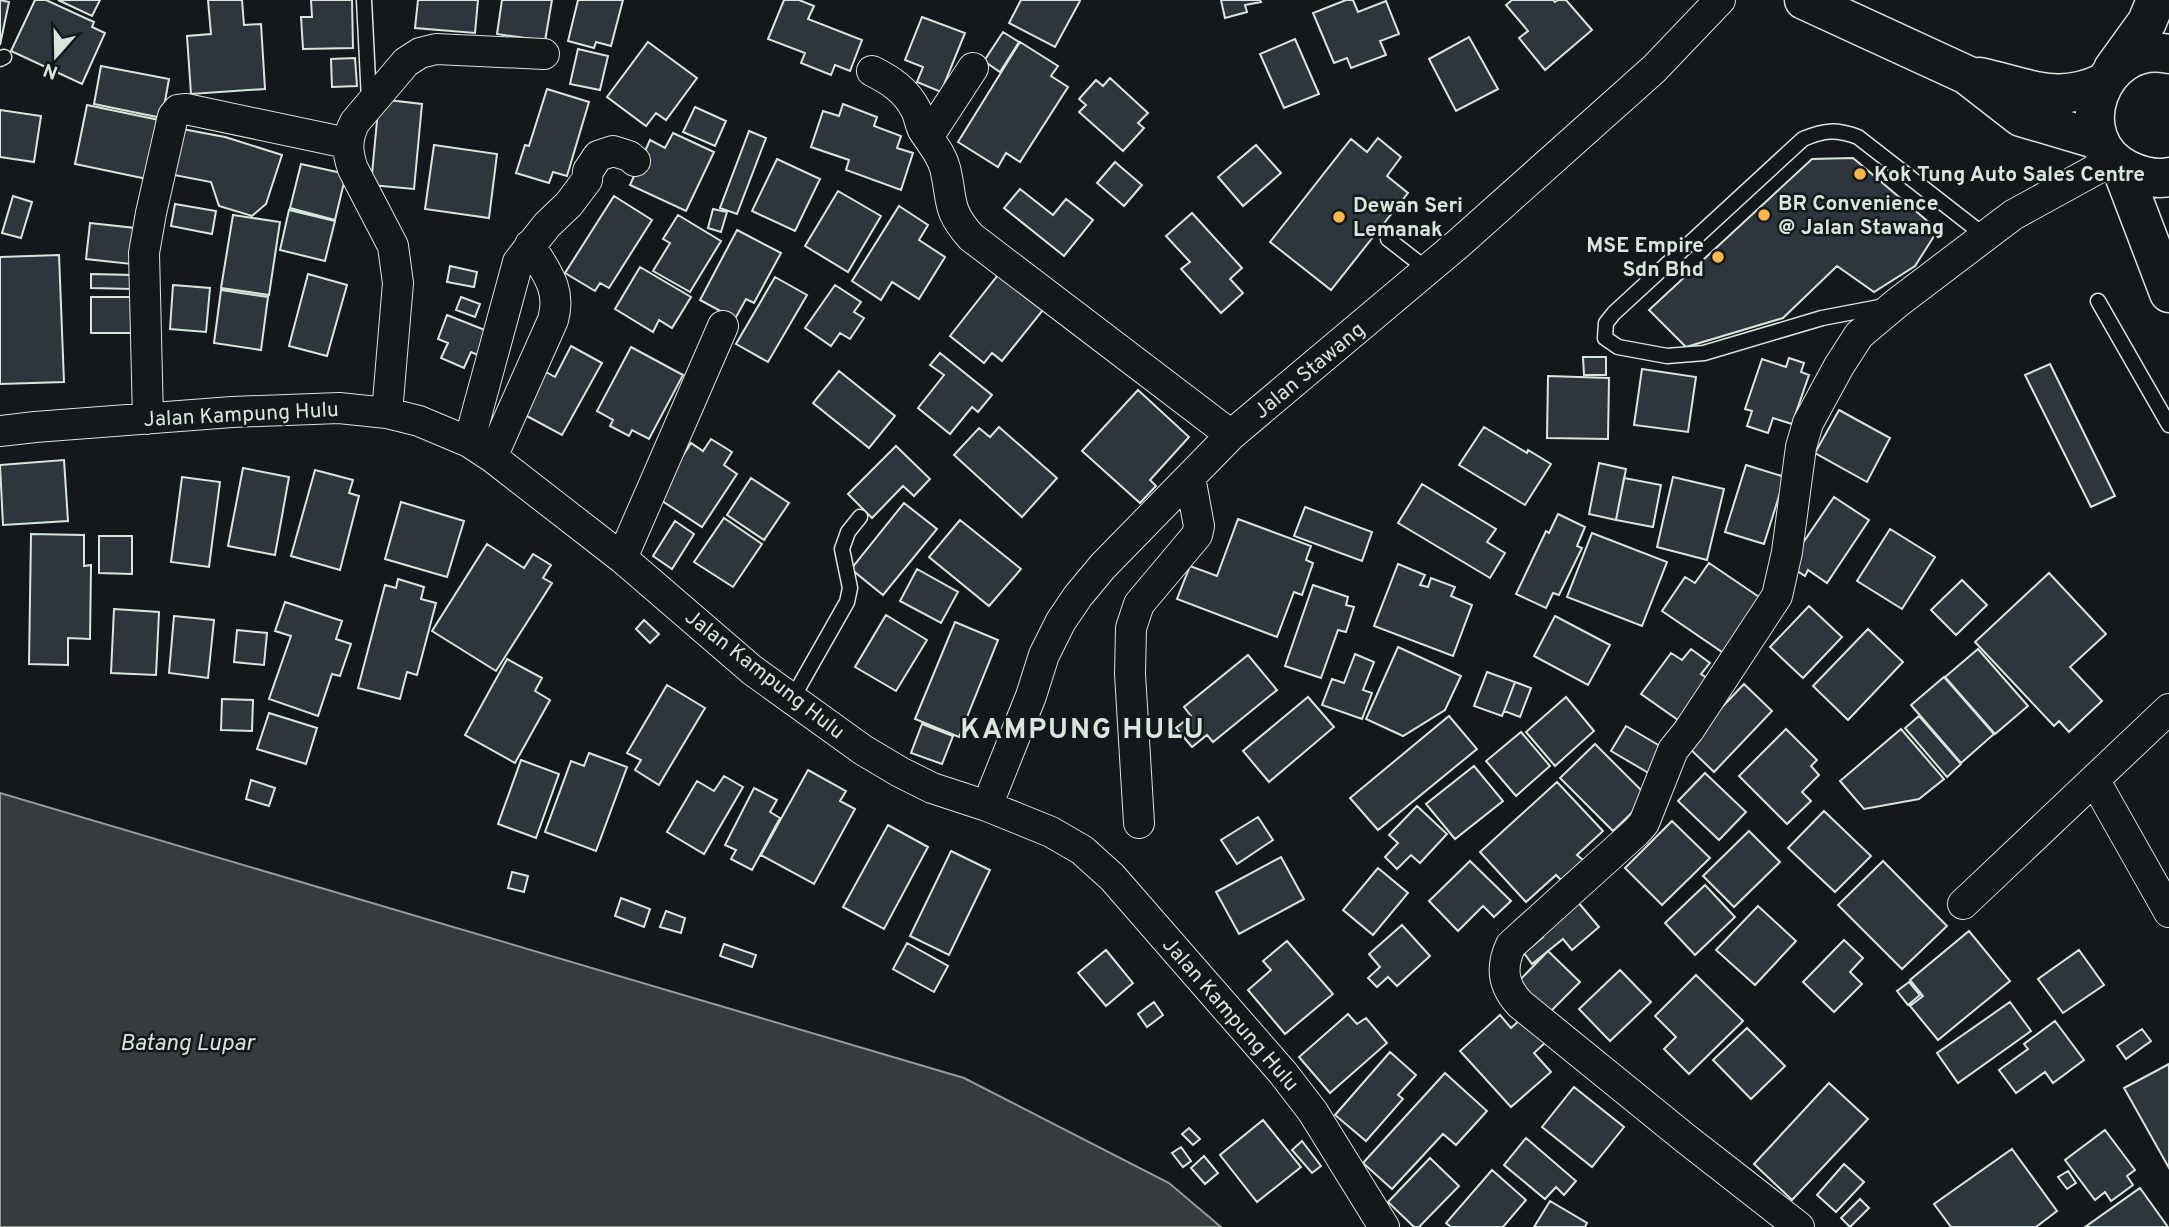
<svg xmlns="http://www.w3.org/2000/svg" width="2169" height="1227" viewBox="0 0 2169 1227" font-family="Overpass,sans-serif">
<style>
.water{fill:#363b3e;stroke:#939e99;stroke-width:2}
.building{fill:#2c363c;stroke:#d8e6dc;stroke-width:2}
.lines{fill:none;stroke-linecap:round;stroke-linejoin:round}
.lane-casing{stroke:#d8e6dc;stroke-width:17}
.street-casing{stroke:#d8e6dc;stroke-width:32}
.secondary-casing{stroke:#d8e6dc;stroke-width:41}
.lane{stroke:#14181c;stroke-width:14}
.street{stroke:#14181c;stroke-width:30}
.secondary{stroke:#14181c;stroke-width:38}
.poi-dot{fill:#ffb74d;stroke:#14181c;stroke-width:2.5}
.labels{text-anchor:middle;stroke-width:5;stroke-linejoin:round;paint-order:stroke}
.poi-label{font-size:21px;font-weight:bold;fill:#d8e6dc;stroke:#14181c;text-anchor:start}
.street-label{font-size:21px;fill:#d8e6dc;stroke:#14181c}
.water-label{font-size:23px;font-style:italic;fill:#d8e6dc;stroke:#14181c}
.district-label{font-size:28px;font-weight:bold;letter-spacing:2px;fill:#d8e6dc;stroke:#14181c}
</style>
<rect width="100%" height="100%" fill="#14181c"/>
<!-- water -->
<path class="water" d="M0 793 964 1078 1169 1183 1221 1227H0Z"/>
<!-- building -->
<path class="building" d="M0 0 9 2 0 45Z
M35 0H46L94 22 92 27 105 33 82 84 11 51Z
M58 0H100L92 16Z
M208 0H242L244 25 261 24 265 89 191 94 187 36 211 34Z
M311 0H352L353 48 303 49 301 17H312Z
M418 0H478L475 33 415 28Z
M502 0H552L545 41 497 34Z
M578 0H623L611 46 596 42 594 48 568 41Z
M784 0H799L814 6 808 19 862 40 850 71 835 65 831 75 801 63 805 53 768 39Z
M1021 0H1079L1080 1 1055 47 1009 23Z
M1221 0H1260L1261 2 1245 5 1247 12 1225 18Z
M1346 0H1353L1358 12 1386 1 1399 34 1380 41 1386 55 1351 68 1347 58 1334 63 1313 13Z
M1512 0H1553L1555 2 1558 0H1566L1592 30 1545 70 1519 38 1528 31 1506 5Z
M922 17 965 33 941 92 917 82 923 67 905 60Z
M1003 32 1019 42 1000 72 984 61Z
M1469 37 1498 89 1456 111 1429 59Z
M1295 39 1319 94 1284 108 1260 54Z
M648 42 697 78 666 120 656 113 646 126 607 97Z
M1020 42 1058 66 1051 76 1068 87 1020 162 1006 153 998 167 958 142Z
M578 49 608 56 600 90 570 84Z
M355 58 357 86 332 87 331 59Z
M101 66 169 79 162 118 94 104Z
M1110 78 1148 113 1138 123 1144 128 1123 151 1079 112 1086 105 1079 99 1096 80 1103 86Z
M547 89 589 102 567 176 553 172 549 183 516 173 525 145 529 146Z
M379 99 422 104 414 189 371 185Z
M843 104 877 117 874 126 901 136 897 148 913 153 901 190 846 170 849 160 811 147 823 111 839 116Z
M87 105 164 121 152 180 75 164Z
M695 107 726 121 715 146 683 132Z
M0 110 41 116 34 162 0 157Z
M177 128 225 137 282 155 266 204 252 216 219 206 211 182 169 174Z
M749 131 766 138 737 214 720 208Z
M673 133 714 152 686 211 630 185 650 140 665 148Z
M1378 138 1401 157 1387 176 1408 193 1331 290 1270 242 1351 139 1367 152Z
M434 145 497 154 489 218 425 209Z
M1256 145 1281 173 1243 206 1218 177Z
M1853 158 1938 230 1915 266 1874 292 1837 266 1783 318 1686 347 1649 310 1812 159Z
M777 159 820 179 795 231 752 211Z
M1115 162 1142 185 1124 206 1097 183Z
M301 164 346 174 335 220 290 208Z
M1020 189 1053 215 1066 199 1093 220 1064 256 1004 208Z
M838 191 881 216 848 272 805 246Z
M13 196 32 202 21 238 2 233Z
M614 196 652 220 609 288 600 283 595 291 565 273Z
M175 204 216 211 212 234 171 226Z
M899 206 928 225 919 240 945 257 919 299 892 282 881 300 852 281Z
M713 209 727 212 721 232 708 228Z
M289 210 335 221 325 261 280 250Z
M1192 213 1242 268 1230 279 1243 293 1221 313 1181 269 1190 262 1166 236Z
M233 215 280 222 269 295 221 288Z
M678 215 721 241 690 292 653 271 670 243 663 239Z
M90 223 135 228 131 264 86 259Z
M737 230 781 253 754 303 746 299 735 319 700 300Z
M59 255 64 382 0 384V257Z
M450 266 477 272 474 287 447 282Z
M640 267 691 297 672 328 659 320 653 332 615 309Z
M91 274 133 275V289L91 288Z
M308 274 347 285 327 356 289 346Z
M998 275 1043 310 1002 361 992 353 984 363 950 336Z
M775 277 807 295 768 362 736 344Z
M173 285 210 288 206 332 170 329Z
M835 285 861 302 854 312 864 318 850 339 840 333 831 346 805 328Z
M221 290 268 297 261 350 214 343Z
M91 297H135L136 333H91Z
M461 297 480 304 475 317 456 310Z
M447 315 490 332 480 356 471 352 464 368 441 358 448 343 438 339Z
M571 346 602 363 562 435 523 414 546 372 555 377Z
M631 347 683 375 649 439 632 430 629 436 610 426 613 420 597 411Z
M940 353 992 395 978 412 972 407 950 434 918 408 944 375 930 365Z
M1583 357H1606V375H1584Z
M1789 358 1804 363 1801 372 1809 375 1792 424 1773 418 1768 433 1747 426 1752 411 1745 409 1762 359 1786 367Z
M2050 364 2115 496 2091 507 2025 375Z
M1642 369 1696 377 1688 432 1634 425Z
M839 371 895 416 869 448 813 403Z
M1548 376 1609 378 1608 439 1547 438Z
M1138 390 1189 437 1150 480 1156 486 1140 503 1082 451Z
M1839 410 1890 438 1867 482 1815 453Z
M999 427 1057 478 1022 517 954 455 979 428 990 437Z
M1484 427 1527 453 1528 450 1551 464 1525 505 1459 465Z
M711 439 732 452 724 465 737 474 702 527 656 497 691 443 703 451Z
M896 446 930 479 914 496 903 486 872 518 848 494Z
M64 460 68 521 3 525 0 465Z
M1599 463 1626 469 1616 520 1589 514Z
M1746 465 1785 477 1764 544 1725 532Z
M243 468 289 477 275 555 228 546Z
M315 470 353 480 349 493 359 496 340 570 291 556Z
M182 477 220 482 209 567 171 562Z
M1673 477 1724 489 1707 560 1657 547Z
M751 478 789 503 764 540 727 515Z
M1624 478 1661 485 1653 527 1616 520Z
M1422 484 1496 529 1487 542 1505 553 1490 578 1398 523Z
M1834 497 1869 520 1827 583 1808 570 1805 576 1788 565Z
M401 502 464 521 447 577 385 559Z
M904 503 937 529 883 595 851 569Z
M1305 507 1372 532 1362 561 1294 536Z
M1558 514 1585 527 1577 546 1582 548 1559 595 1553 593 1546 608 1516 594 1546 531 1549 533Z
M724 518 762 544 733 587 694 562Z
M1238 519 1311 546 1306 560 1313 563 1302 595 1294 592 1277 637 1177 599 1190 566 1217 576Z
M960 520 1021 569 989 606 929 557Z
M675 521 694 534 672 569 653 556Z
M1890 529 1935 557 1902 609 1857 581Z
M1592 533 1667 562 1642 626 1567 597Z
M31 534 84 535V566L91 565 90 639 68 638V665L29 664Z
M99 536H132V574L99 573Z
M487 544 524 568 533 554 551 565 543 578 552 583 496 671 432 631Z
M1709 563 1762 599 1725 654 1662 611 1685 577 1695 583Z
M1398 564 1425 575 1420 585 1428 587 1431 578 1455 587 1451 596 1472 605 1453 656 1374 626Z
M917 569 958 592 941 623 900 601Z
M2049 573 2106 634 2070 667 2102 701 2069 732 2059 721 2054 726 1975 642Z
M398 579 424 587 421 599 436 603 417 675 407 672 400 699 358 688 385 585 396 588Z
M1962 580 1987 605 1956 635 1931 610Z
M1313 585 1348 597 1346 605 1354 607 1346 632 1338 630 1321 678 1285 666Z
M285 602 342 621 336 639 351 644 340 676 332 674 318 716 269 699 291 636 275 631Z
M1809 606 1842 637 1803 678 1770 647Z
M114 609 159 612 156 675 111 673Z
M886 615 927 640 896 691 855 667Z
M174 616 214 620 208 678 169 673Z
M1555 616 1610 645 1588 685 1534 656Z
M644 620 659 634 650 643 636 629Z
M955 622 998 640 959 737 915 719Z
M1868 629 1903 662 1848 720 1813 686Z
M237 630 267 633 264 665 234 662Z
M1398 647 1461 676 1445 710 1403 736 1366 719Z
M1691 649 1710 663 1701 674 1710 680 1681 722 1641 694 1671 653 1682 660Z
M1978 649 2028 706 1995 734 1945 677Z
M1355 654 1374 662 1363 690 1372 693 1362 719 1322 705 1332 679 1344 683Z
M1248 655 1277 690 1213 742 1207 735 1192 747 1176 728 1191 716 1184 707Z
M507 659 542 678 535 691 550 700 515 763 465 735Z
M1487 672 1515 682 1502 716 1474 706Z
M1944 677 1994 734 1961 763 1911 705Z
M1515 682 1531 688 1520 717 1504 711Z
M1744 684 1772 711 1714 772 1686 745Z
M667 685 705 708 659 785 635 770 641 760 627 753Z
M1308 697 1334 727 1269 782 1243 751Z
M1566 697 1594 731 1555 766 1526 732Z
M222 699 253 700 252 731 221 730Z
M269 713 317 728 306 764 257 749Z
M1449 716 1477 749 1378 830 1350 798Z
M1919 716 1961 764 1947 777 1905 728Z
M922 724 953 736 942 764 911 753Z
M1626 726 1667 750 1652 775 1611 751Z
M1786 729 1817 760 1811 766 1819 775 1802 792 1811 801 1787 824 1739 776Z
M1901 729 1944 779 1919 799 1864 809 1840 781Z
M1521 732 1550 766 1516 796 1486 761Z
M1595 744 1648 797 1613 831 1560 778Z
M589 753 627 767 596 851 545 832 571 761 584 766Z
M521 760 559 774 536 838 498 824Z
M1474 766 1503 801 1455 839 1426 804Z
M808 770 846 791 840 801 855 809 814 884 761 855Z
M1705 773 1746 812 1719 840 1678 801Z
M724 776 743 787 704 854 667 832 697 781 714 791Z
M251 780 275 788 269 806 246 799Z
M1557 782 1603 831 1577 855 1583 860 1561 880 1556 875 1526 902 1480 852Z
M754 788 777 800 770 812 780 818 752 870 731 859 736 850 725 845Z
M1417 806 1447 834 1420 863 1411 855 1397 869 1385 857 1398 843 1389 835Z
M1824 811 1871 856 1835 892 1788 848Z
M1258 817 1273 840 1237 864 1221 840Z
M1672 821 1710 858 1662 905 1625 868Z
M888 825 928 847 884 929 843 907Z
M1749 831 1780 862 1734 907 1703 876Z
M951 851 990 870 949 955 910 936Z
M1281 857 1304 899 1239 934 1216 892Z
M1470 861 1511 901 1494 917 1483 906 1458 931 1429 901Z
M1883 861 1947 926 1902 969 1838 905Z
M1378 868 1408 893 1373 935 1343 910Z
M512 872 528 876 524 892 508 888Z
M1705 885 1735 917 1695 955 1665 923Z
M1572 895 1599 927 1572 950 1563 939 1532 964 1524 953 1543 937 1534 926Z
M621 898 650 909 644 927 615 916Z
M1758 906 1796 941 1755 985 1716 950Z
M666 911 685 918 681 933 660 927Z
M1402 925 1430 956 1397 986 1388 977 1377 987 1368 978 1380 967 1369 954Z
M1969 931 2010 981 1938 1040 1910 1006 1923 996 1910 980Z
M1844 940 1863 958 1850 972 1862 984 1834 1012 1803 982Z
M1287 941 1333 994 1285 1034 1248 990 1271 970 1263 961Z
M907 943 948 966 934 992 893 969Z
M724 944 756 955 752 967 720 956Z
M1106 950 1133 983 1106 1006 1078 973Z
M2079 950 2104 985 2063 1013 2038 979Z
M1548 951 1580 982 1545 1017 1514 986Z
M1620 970 1651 1002 1610 1041 1579 1009Z
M1696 975 1743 1021 1689 1074 1664 1049 1676 1037 1655 1016Z
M1909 982 1920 995 1908 1005 1897 991Z
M1154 1002 1163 1015 1147 1027 1138 1014Z
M2010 1002 2031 1031 1958 1083 1937 1053Z
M1348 1014 1357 1024 1366 1018 1387 1043 1330 1093 1299 1057Z
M1500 1015 1511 1028 1524 1016 1546 1042 1534 1053 1551 1072 1511 1107 1460 1051Z
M2055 1021 2084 1060 2053 1083 2045 1072 2016 1093 1999 1070 2028 1049 2024 1044Z
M1747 1028 1785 1066 1751 1099 1713 1060Z
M2142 1029 2151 1041 2126 1059 2117 1046Z
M1390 1052 1416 1075 1398 1095 1403 1099 1366 1141 1335 1115Z
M2169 1064V1168L2124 1088Z
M1445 1073 1487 1111 1456 1145 1443 1134 1392 1189 1363 1163Z
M1829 1083 1868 1119 1792 1200 1754 1164Z
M1574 1087 1624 1127 1592 1167 1542 1127Z
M1263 1120 1301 1167 1257 1202 1220 1155Z
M1189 1128 1200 1139 1193 1145 1182 1134Z
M2105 1130 2135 1170 2127 1176 2133 1185 2111 1201 2105 1192 2095 1200 2065 1160Z
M1526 1138 1576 1181 1564 1195 1556 1187 1545 1199 1504 1165Z
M1302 1141 1321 1166 1312 1173 1292 1150Z
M1181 1147 1191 1161 1183 1167 1172 1153Z
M2012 1149 2057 1211 2036 1227H1951L1934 1204Z
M1204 1156 1218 1173 1205 1184 1191 1168Z
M1430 1158 1459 1186 1419 1227H1414L1388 1202Z
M1844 1164 1864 1182 1836 1212 1817 1195Z
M1492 1170 1526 1200 1503 1227H1451L1446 1223Z
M2068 1171 2076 1183 2067 1189 2058 1177Z
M2140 1188 2168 1227H2085Z
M1860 1199 1869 1208 1850 1227 1841 1218Z
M1550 1201 1587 1223 1585 1227H1534Z"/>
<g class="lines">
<!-- lane casing -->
<g class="lane-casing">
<path id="lane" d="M364 0 369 100
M0 59 4 57
M1388 239 1428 270
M2098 301 2169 425
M1885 306 1822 318 1704 353 1667 356 1618 347 1605 338 1606 323 1614 313 1803 139C1824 130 1836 129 1858 137L1985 236
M792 699 847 602 850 588 842 549 848 532 860 517"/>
</g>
<!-- street casing -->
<g class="street-casing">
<path id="street" d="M872 71C890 80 906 90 916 110 919 116 920 124 923 130 931 143 941 153 945 168 953 201 946 209 971 237L1231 435
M928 137 973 68
M387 413 398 283 393 246 353 169C347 152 346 139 355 122L406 62 420 53 436 49 544 54
M148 419 144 253 151 213 173 116 178 110 186 109 347 143
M0 431 35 427 232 412 339 408 387 413 419 421 469 442 492 457 622 558 752 670 863 750 900 772 932 788 987 806 1051 832 1082 850 1112 877 1283 1073 1313 1112 1384 1227
M469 442 518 262 547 225 569 204 587 180 588 171 598 156 613 151 629 156 635 161
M492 457 553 320C562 288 545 271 530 245
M622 558 723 326
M2095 781 2169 912
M987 806 1031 696 1044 655 1061 621 1078 596 1103 566 1231 435 1458 244 1654 69 1720 0
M1139 823 1130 674 1131 628 1139 604 1197 535 1199 526 1190 477
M1963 904 2169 709
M1799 1227 1685 1138 1520 1004C1503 986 1500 968 1511 945L1636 832 1644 823 1673 750 1689 730 1777 596 1787 552 1801 447 1808 423 1839 366 1859 335 1897 303 2013 215 2113 160"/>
</g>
<!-- secondary casing -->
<g class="secondary-casing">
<path id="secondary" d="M1804 0 1967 75 2021 117 2099 140
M2169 54C2101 39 2064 139 2128 170 2141 176 2155 180 2169 177
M2113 69 2147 22 2156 0
M1980 77C2025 87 2057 105 2103 83
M2121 167 2169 293"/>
</g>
<!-- lane -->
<use href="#lane" class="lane"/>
<!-- street -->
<use href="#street" class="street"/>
<!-- secondary -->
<use href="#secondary" class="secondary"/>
</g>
<!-- markers -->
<g class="poi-dot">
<circle cx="1860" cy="174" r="7"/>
<circle cx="1764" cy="215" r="7"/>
<circle cx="1339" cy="217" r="7"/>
<circle cx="1718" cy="257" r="7"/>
</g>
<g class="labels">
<!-- poi labels -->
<g class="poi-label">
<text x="1874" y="181">Kok Tung Auto Sales Centre</text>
<text x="1778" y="210">BR Convenience<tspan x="1778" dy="24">@ Jalan Stawang</tspan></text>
<text x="1353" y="212">Dewan Seri<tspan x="1353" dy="24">Lemanak</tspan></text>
<text x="1704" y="252" text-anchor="end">MSE Empire<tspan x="1704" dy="24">Sdn Bhd</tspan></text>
</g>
<!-- street labels -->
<g class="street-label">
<text transform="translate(1309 370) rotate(-40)" y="7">Jalan Stawang</text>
<text transform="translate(241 414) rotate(-3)" y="7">Jalan Kampung Hulu</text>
<text transform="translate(765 674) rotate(38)" y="7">Jalan Kampung Hulu</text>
<text transform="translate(1231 1014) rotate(49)" y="7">Jalan Kampung Hulu</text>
</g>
<!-- water labels -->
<g class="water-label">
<text x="187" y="1050">Batang Lupar</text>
</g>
<!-- district labels -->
<g class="district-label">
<text x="1083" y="738">KAMPUNG HULU</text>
</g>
</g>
<!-- north arrow -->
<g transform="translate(56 56) rotate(200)" stroke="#14181c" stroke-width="5" paint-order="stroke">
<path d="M0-5L12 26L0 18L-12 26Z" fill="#d8e6dc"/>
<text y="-10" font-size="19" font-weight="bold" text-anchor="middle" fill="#d8e6dc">N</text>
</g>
</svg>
